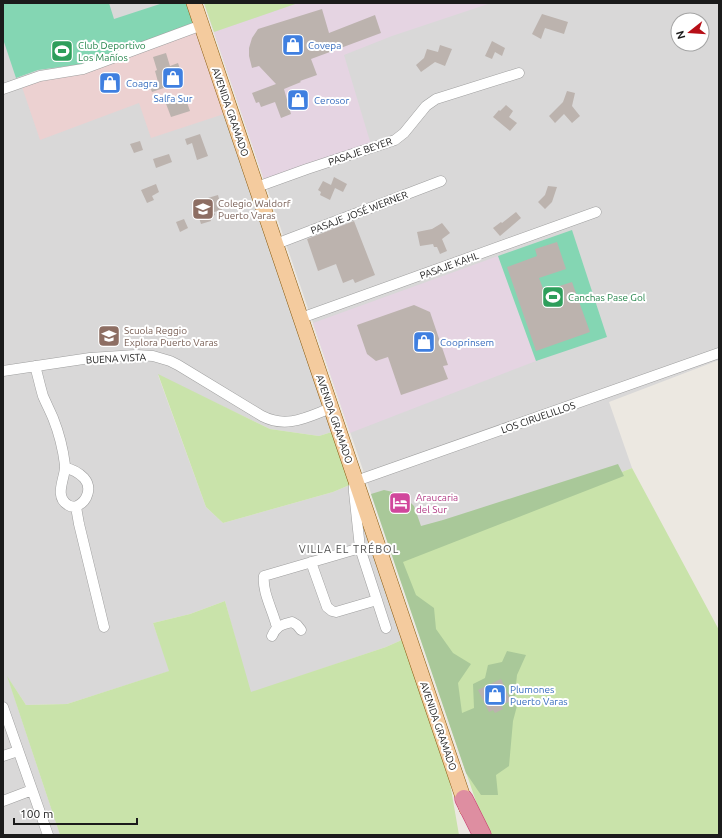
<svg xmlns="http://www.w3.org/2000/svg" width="722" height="838" viewBox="0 0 722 838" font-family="Ubuntu,sans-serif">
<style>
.residential{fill:#d9d8d8;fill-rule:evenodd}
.commercial{fill:#ecd1d1}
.industrial{fill:#e5d4e2}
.grass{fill:#c9e3aa}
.forest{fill:#a9c899}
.pitch{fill:#84d6b3}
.building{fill:#bcb3ae}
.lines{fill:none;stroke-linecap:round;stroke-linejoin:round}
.street-casing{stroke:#9f9f9f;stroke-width:11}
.primary-casing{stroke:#87580b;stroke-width:16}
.highway-casing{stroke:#c8316b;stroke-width:19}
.street{stroke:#fff;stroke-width:10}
.primary{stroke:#f4cb9e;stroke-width:15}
.highway{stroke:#de8ea1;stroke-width:18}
.labels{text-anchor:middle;stroke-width:4;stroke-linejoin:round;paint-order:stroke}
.leisure-label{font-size:10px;fill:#27864d;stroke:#fff;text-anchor:start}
.shop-label{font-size:10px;fill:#366cbe;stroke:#fff;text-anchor:start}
.street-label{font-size:10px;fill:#1b1b1b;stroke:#fff}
.education-label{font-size:10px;fill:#785e54;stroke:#fff;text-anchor:start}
.hotel-label{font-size:10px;fill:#b23c85;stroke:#fff;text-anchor:start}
.neighbourhood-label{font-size:11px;letter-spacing:1px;fill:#4e4e4e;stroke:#fff}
</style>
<rect width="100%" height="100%" fill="#ece8e1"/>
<!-- residential -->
<path class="residential" d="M3 3H188L335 431 319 436 270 429 158 375 206 507 223 523 333 492 352 484 404 639 386 647 250 693 225 601 190 614 153 623 170 671 67 704 26 705 8 678 60 835H3Z
M204 3H719V360L609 402 632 468 394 561ZM678 20H702V44H678Z"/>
<!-- commercial -->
<path class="commercial" d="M198 29 227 113 151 138 139 103 40 140 22 87 39 80Z"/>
<!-- industrial -->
<path class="industrial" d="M298 3H491L392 36 344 55 372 148 265 183 214 32Z
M498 256 536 361 350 433 313 323Z"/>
<!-- grass -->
<path class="grass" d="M204 3H298L214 32Z
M158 374 270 429 319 436 335 431 352 484 333 492 223 523 206 507Z
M632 468 719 630V835H484V825L394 561Z
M225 601 251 692 386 647 404 639 446 760 459 835H60L7 676 26 705 67 704 169 671 153 623 190 614Z"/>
<!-- forest -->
<path class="forest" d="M618 464 624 476 403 562 416 595 434 608 436 629 453 653 471 664 458 683 462 713 474 708 473 684 485 678 488 665 502 662 507 651 526 655 517 675 515 694 517 706 513 721 509 766 496 775 498 795H481L466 773 371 494 384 490 402 494 414 506 421 526 443 520Z"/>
<!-- pitch -->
<path class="pitch" d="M3 3H109L114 19 163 3H188L195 22 83 64 38 70 16 78 3 39Z
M572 230 607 337 536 361 498 256Z"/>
<!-- building -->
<path class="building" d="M322 9 329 33 375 15 381 33 311 59 317 75 300 81 301 82 284 89 291 114 281 118 275 102 261 107 259 102 256 103 252 93 276 84 259 66 252 68 249 56V48L252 38 258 29Z
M542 14 568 22 564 34 545 28 541 39 532 34Z
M492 41 505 48 502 56 495 52 492 59 485 56Z
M440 45 452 49 445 66 435 62 421 72 416 65 424 58 427 49 438 52Z
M166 53 170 66 178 63 184 81 152 92 149 85 158 82 155 71 157 70 153 57Z
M567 91 575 93 572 106 580 116 572 123 564 114 555 123 549 116 563 102Z
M184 94 190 111 171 117 165 101Z
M506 105 513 111 509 117 517 123 510 131 493 117 499 110 500 111Z
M200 134 208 156 197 160 192 143 187 145 185 139Z
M140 141 143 150 134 153 130 144Z
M169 154 172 162 156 168 153 159Z
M334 177 347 184 343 192 335 188 330 200 320 195 321 192 318 190 323 181 331 185Z
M156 184 159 192 152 196 154 200 147 203 141 190Z
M548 186 557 187 552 202 545 209 538 202 545 195Z
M218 195 222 210 214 212 215 215 210 217 211 221 201 224 194 202Z
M516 212 521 218 500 236 493 228 501 222 502 223Z
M184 219 188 228 180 232 176 222Z
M354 221 375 275 355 283 353 279 343 283 336 264 318 271 307 239Z
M442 223 450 233 442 239 447 251 440 254 437 247H434L433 244 420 246 417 232 432 229Z
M557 242 566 269 539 278 544 291 572 282 590 332 536 351 507 267 537 256 535 249Z
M414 305 430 312 448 365 443 366 448 379 401 395 388 357 376 361 367 354 357 325Z
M501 679 511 701 501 705 503 709 495 713 493 710 489 712 478 690Z"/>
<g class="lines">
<!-- street casing -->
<g class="street-casing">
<path id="street" d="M3 89 40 76 83 69 202 25
M257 187 307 169 395 140 404 133 426 106 436 99 519 73
M276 244 441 181
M301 318 596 212
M35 366C38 376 40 386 43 396 46 403 50 411 53 418 59 433 63 449 65 465 66 477 53 496 68 505 71 507 74 507 77 506 88 501 92 487 84 478 79 473 72 469 65 468
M3 371 90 358 136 355 153 356 170 361 178 365 262 416C287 429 307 417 331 408
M76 507 79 524 104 627
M311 562 327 607 332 611 336 612 377 600
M278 627 276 624C272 609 262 591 264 576L360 548
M386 628 360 548 354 492V486L356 481 719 353
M272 636C277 625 282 625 292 622L297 625 301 630
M3 707 48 835
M3 756 18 751
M3 801 32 790"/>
</g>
<!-- primary casing -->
<g class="primary-casing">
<path id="primary" d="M194 3 467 809"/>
</g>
<!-- highway casing -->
<g class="highway-casing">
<path id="highway" d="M464 799 482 835"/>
</g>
<!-- street -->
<use href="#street" class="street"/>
<!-- primary -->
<use href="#primary" class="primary"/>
<!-- highway -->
<use href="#highway" class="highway"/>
</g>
<!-- icons -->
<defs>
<g id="shop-square" transform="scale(1.15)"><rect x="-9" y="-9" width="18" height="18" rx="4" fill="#3f7fe0" stroke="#fff"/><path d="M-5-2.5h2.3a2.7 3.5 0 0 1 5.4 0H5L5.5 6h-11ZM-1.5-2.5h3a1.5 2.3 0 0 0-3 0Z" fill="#fff"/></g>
<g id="stadium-square" transform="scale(1.15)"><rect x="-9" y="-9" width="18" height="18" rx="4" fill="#2e9e5b" stroke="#fff"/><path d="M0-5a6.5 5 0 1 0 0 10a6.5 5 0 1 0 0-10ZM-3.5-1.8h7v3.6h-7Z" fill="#fff"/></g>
<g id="school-square" transform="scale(1.15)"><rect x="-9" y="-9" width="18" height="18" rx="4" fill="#8d6e63" stroke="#fff"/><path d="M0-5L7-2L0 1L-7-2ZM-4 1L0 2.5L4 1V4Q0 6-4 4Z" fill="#fff"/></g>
<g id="hotel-square" transform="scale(1.15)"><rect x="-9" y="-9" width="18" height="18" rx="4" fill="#d1479c" stroke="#fff"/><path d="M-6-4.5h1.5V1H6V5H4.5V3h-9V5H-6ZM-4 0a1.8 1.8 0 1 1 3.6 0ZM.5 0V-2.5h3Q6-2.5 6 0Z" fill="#fff"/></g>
</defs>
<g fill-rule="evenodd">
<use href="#shop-square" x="293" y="45"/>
<use href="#stadium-square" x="62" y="51"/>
<use href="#shop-square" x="173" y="78"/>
<use href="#shop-square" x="110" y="83"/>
<use href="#shop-square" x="298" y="100"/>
<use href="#school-square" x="203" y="209"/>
<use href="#stadium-square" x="553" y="297"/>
<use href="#school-square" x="109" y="336"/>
<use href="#shop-square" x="424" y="342"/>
<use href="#hotel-square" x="400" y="503"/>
<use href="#shop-square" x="495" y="695"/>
</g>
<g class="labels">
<!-- leisure labels -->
<g class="leisure-label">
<text x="78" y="49">Club Deportivo<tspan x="78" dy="12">Los Mañíos</tspan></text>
<text x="568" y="301">Canchas Pase Gol</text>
</g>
<!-- shop labels -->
<g class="shop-label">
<text x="308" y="49">Covepa</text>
<text x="126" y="87">Coagra</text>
<text x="173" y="102" text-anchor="middle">Salfa Sur</text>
<text x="314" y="104">Cerosor</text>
<text x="440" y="346">Cooprinsem</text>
<text x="510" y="693">Plumones<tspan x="510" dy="12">Puerto Varas</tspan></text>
</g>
<!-- street labels -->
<g class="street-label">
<text transform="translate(231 112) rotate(71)" y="4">AVENIDA GRAMADO</text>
<text transform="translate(360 151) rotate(-19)" y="4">PASAJE BEYER</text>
<text transform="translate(359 212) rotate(-21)" y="4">PASAJE JOSÉ WERNER</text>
<text transform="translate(449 265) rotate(-20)" y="4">PASAJE KAHL</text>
<text transform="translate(116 358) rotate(-3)" y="4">BUENA VISTA</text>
<text transform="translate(538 417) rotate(-19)" y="4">LOS CIRUELILLOS</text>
<text transform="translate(335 419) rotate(71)" y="4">AVENIDA GRAMADO</text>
<text transform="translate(439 726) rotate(71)" y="4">AVENIDA GRAMADO</text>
</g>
<!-- education labels -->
<g class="education-label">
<text x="218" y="207">Colegio Waldorf<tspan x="218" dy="12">Puerto Varas</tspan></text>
<text x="124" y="334">Scuola Reggio<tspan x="124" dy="12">Explora Puerto Varas</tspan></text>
</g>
<!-- hotel labels -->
<g class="hotel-label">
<text x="416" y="501">Araucaria<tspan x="416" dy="12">del Sur</tspan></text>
</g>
<!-- neighbourhood labels -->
<g class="neighbourhood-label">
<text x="349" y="553">VILLA EL TRÉBOL</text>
</g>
</g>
<!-- border -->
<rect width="722" height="838" fill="none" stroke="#1b1b1b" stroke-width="8"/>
<!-- north arrow -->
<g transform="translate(690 32) rotate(253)"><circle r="19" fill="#ffffff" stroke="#a4a4a4"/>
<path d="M0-3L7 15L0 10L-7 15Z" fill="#b70f17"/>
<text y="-6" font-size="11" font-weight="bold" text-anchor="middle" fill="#1b1b1b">N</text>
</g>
<!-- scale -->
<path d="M14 818v6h123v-6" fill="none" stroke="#1b1b1b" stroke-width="2"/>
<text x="20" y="818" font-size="12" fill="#1b1b1b" stroke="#ffffff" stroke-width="3" paint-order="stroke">100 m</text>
</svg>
